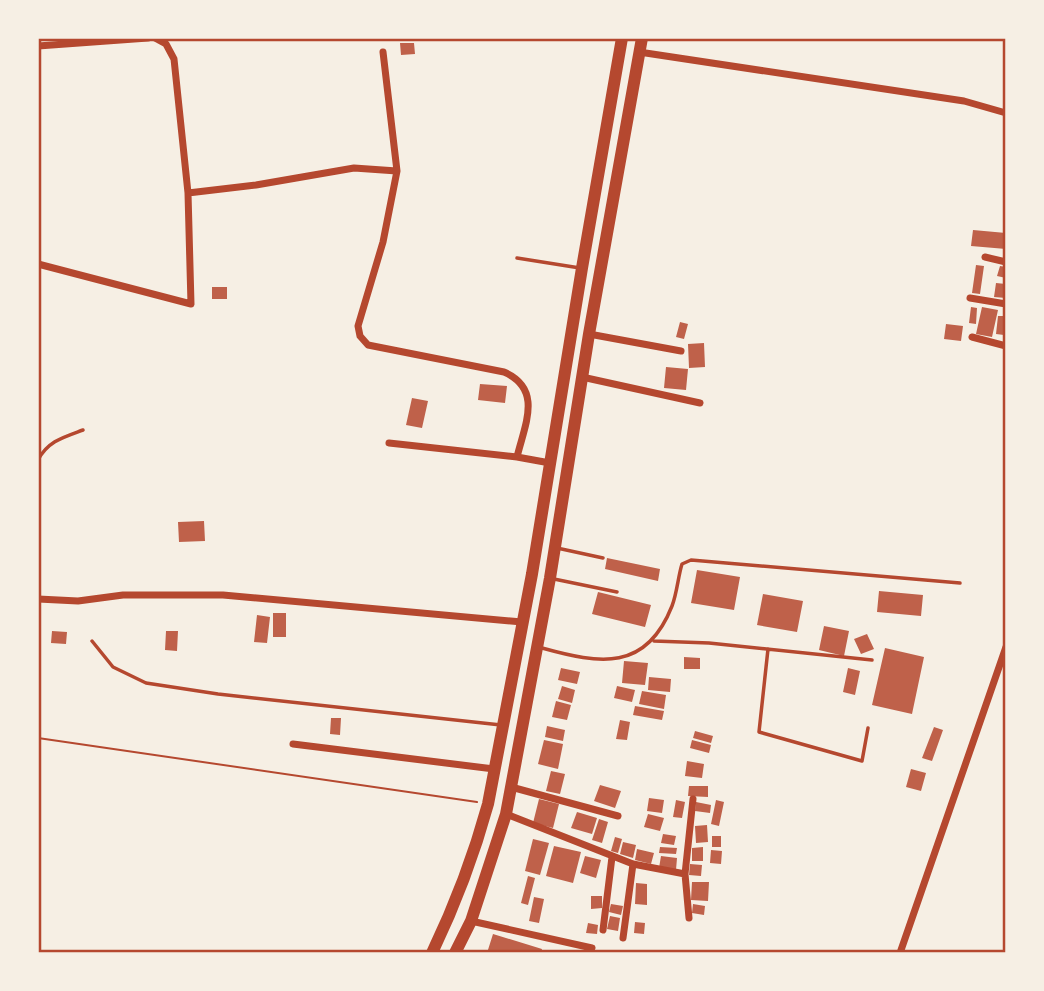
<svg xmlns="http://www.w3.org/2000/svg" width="1044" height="991" viewBox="0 0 1044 991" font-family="Arial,sans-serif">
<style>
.building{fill:#bf614a}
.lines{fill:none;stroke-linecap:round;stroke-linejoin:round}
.path{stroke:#b5482f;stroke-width:2}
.service{stroke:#b5482f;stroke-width:3.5}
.minor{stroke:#b5482f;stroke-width:7}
.trunk{stroke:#b5482f;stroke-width:12}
.neatline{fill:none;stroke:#b5482f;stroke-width:2.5}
</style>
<rect width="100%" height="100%" fill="#f6efe4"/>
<!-- building -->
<path class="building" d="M400 43H414L415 54 401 55Z
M973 230 1006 233V249L971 246Z
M976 265 984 266 980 294 972 293Z
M1000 266 1006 267V278L997 276Z
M996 283 1006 284V298L994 297Z
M212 287H227V299H212Z
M971 307 977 308 976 324 969 323Z
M982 307 998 310 992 337 976 334Z
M998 316H1006L1004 335 996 334Z
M680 322 688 324 684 339 676 337Z
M946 324 963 326 961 341 944 339Z
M704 343 705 367 689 368 688 344Z
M666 367 688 369 686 390 664 388Z
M480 384 507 386 505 403 478 400Z
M412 398 428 401 422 428 406 425Z
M204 521 205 541 179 542 178 522Z
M607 558 660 569 658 581 605 569Z
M697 570 740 577 734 610 691 603Z
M879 591 923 595 921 616 877 612Z
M598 592 651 605 645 627 592 614Z
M763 594 803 601 797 632 757 625Z
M273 613H286V637H273Z
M257 615 270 617 267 643 254 642Z
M824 626 849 631 844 656 819 650Z
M52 631 67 632 66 644 51 643Z
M166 631H178L177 651 165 650Z
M867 634 874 649 861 654 854 639Z
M885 648 924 657 912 714 872 705Z
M684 657 700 658V669H684Z
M624 661 648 663 645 685 622 683Z
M561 668 580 672 577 684 558 680Z
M848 668 860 671 855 695 843 692Z
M649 677 671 679 670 692 648 690Z
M562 686 575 690 572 703 558 699Z
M617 686 635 690 632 702 614 698Z
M642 691 666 695 664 709 639 704Z
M556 701 571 705 567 720 552 717Z
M635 706 664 711 662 720 633 715Z
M331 718H341L340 735 330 734Z
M620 720 630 722 627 740 616 739Z
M547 726 565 730 563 741 545 737Z
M934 727 943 730 932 761 922 758Z
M695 731 713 736 711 743 693 738Z
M544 740 563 744 558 769 538 764Z
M692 740 711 745 709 753 690 748Z
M687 761 704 764 702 778 685 776Z
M911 769 926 773 921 791 906 787Z
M551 771 565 774 560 794 546 791Z
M600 785 621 791 615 808 594 801Z
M689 786H708V797L688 796Z
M649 798 664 800 662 813 647 811Z
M539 799 559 804 553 828 533 823Z
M676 800 685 802 682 818 673 817Z
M716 800 724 802 719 826 711 824Z
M696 802 711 805 710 813 695 811Z
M577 812 597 818 592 834 571 828Z
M648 814 664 818 660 831 644 827Z
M599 819 608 822 602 843 592 840Z
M707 825 708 842 696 843 695 826Z
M663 834 676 836 674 845 661 843Z
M712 836H721V847H712Z
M615 837 622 839 618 853 611 851Z
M533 839 549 843 540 875 525 871Z
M623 842 636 845 633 858 620 854Z
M554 846 581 852 573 883 546 876Z
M660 847 677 848 676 854 659 853Z
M703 847V861H692V848Z
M637 849 654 853 651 864 635 860Z
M711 850 722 851 721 864 710 863Z
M585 856 601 860 596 878 580 873Z
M661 856 677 858 676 870 659 868Z
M690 864 702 865 701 876 689 875Z
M528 876 535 878 528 905 521 903Z
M692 882H709L708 901 691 900Z
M636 883 647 884V905L635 904Z
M591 896H602V908L591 909Z
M534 897 544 899 539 923 529 921Z
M611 904 623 906 621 915 609 912Z
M693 904 705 906 704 915 692 913Z
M610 916 620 918 618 931 607 929Z
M635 922 645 923 644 934 634 933Z
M588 923 598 925 597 934 586 933Z
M493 934 542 949 541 953H487Z"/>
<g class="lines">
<!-- path -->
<path class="path" d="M38 738 477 802"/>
<!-- service -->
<path class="service" d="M517 258 580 268
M38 460C48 441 64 437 83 430
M557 548 603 558
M554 579 617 592
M92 641 113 667 146 683 218 694 501 725
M654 641 709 643 872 660
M542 648C600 664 646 672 672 606 677 593 678 577 682 564L691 560 960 583
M768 649 759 732 862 761 868 728"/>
<!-- minor -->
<path class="minor" d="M38 46 148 38
M383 52 397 171
M639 52 964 101 1006 113
M188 193 256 185 354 168 397 171 383 242 358 326 360 336 368 345 504 372C543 389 525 424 517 457L550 463
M985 257 1006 262
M38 264 191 304 188 193 174 59 166 44 155 38
M970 298 1006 304
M589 334 681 351
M972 337 1006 346
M582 377 700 403
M389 443 517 457
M38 599 78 601 123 595H223L522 622
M293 744 494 769
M511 787 618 816
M506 814 633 864 685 874
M689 918 685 874 693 799
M471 921 592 948
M603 930 612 857
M623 938 633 864
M900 953 1006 647"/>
<!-- trunk -->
<path class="trunk" d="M432 953C455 905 474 855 488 804L532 574 582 268 622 38
M455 953 471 921 506 814 550 578 589 334 642 38"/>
</g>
<!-- border -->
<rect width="1044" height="991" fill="none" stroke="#f6efe4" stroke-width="80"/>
<rect x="40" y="40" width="964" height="911" class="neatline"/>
</svg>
